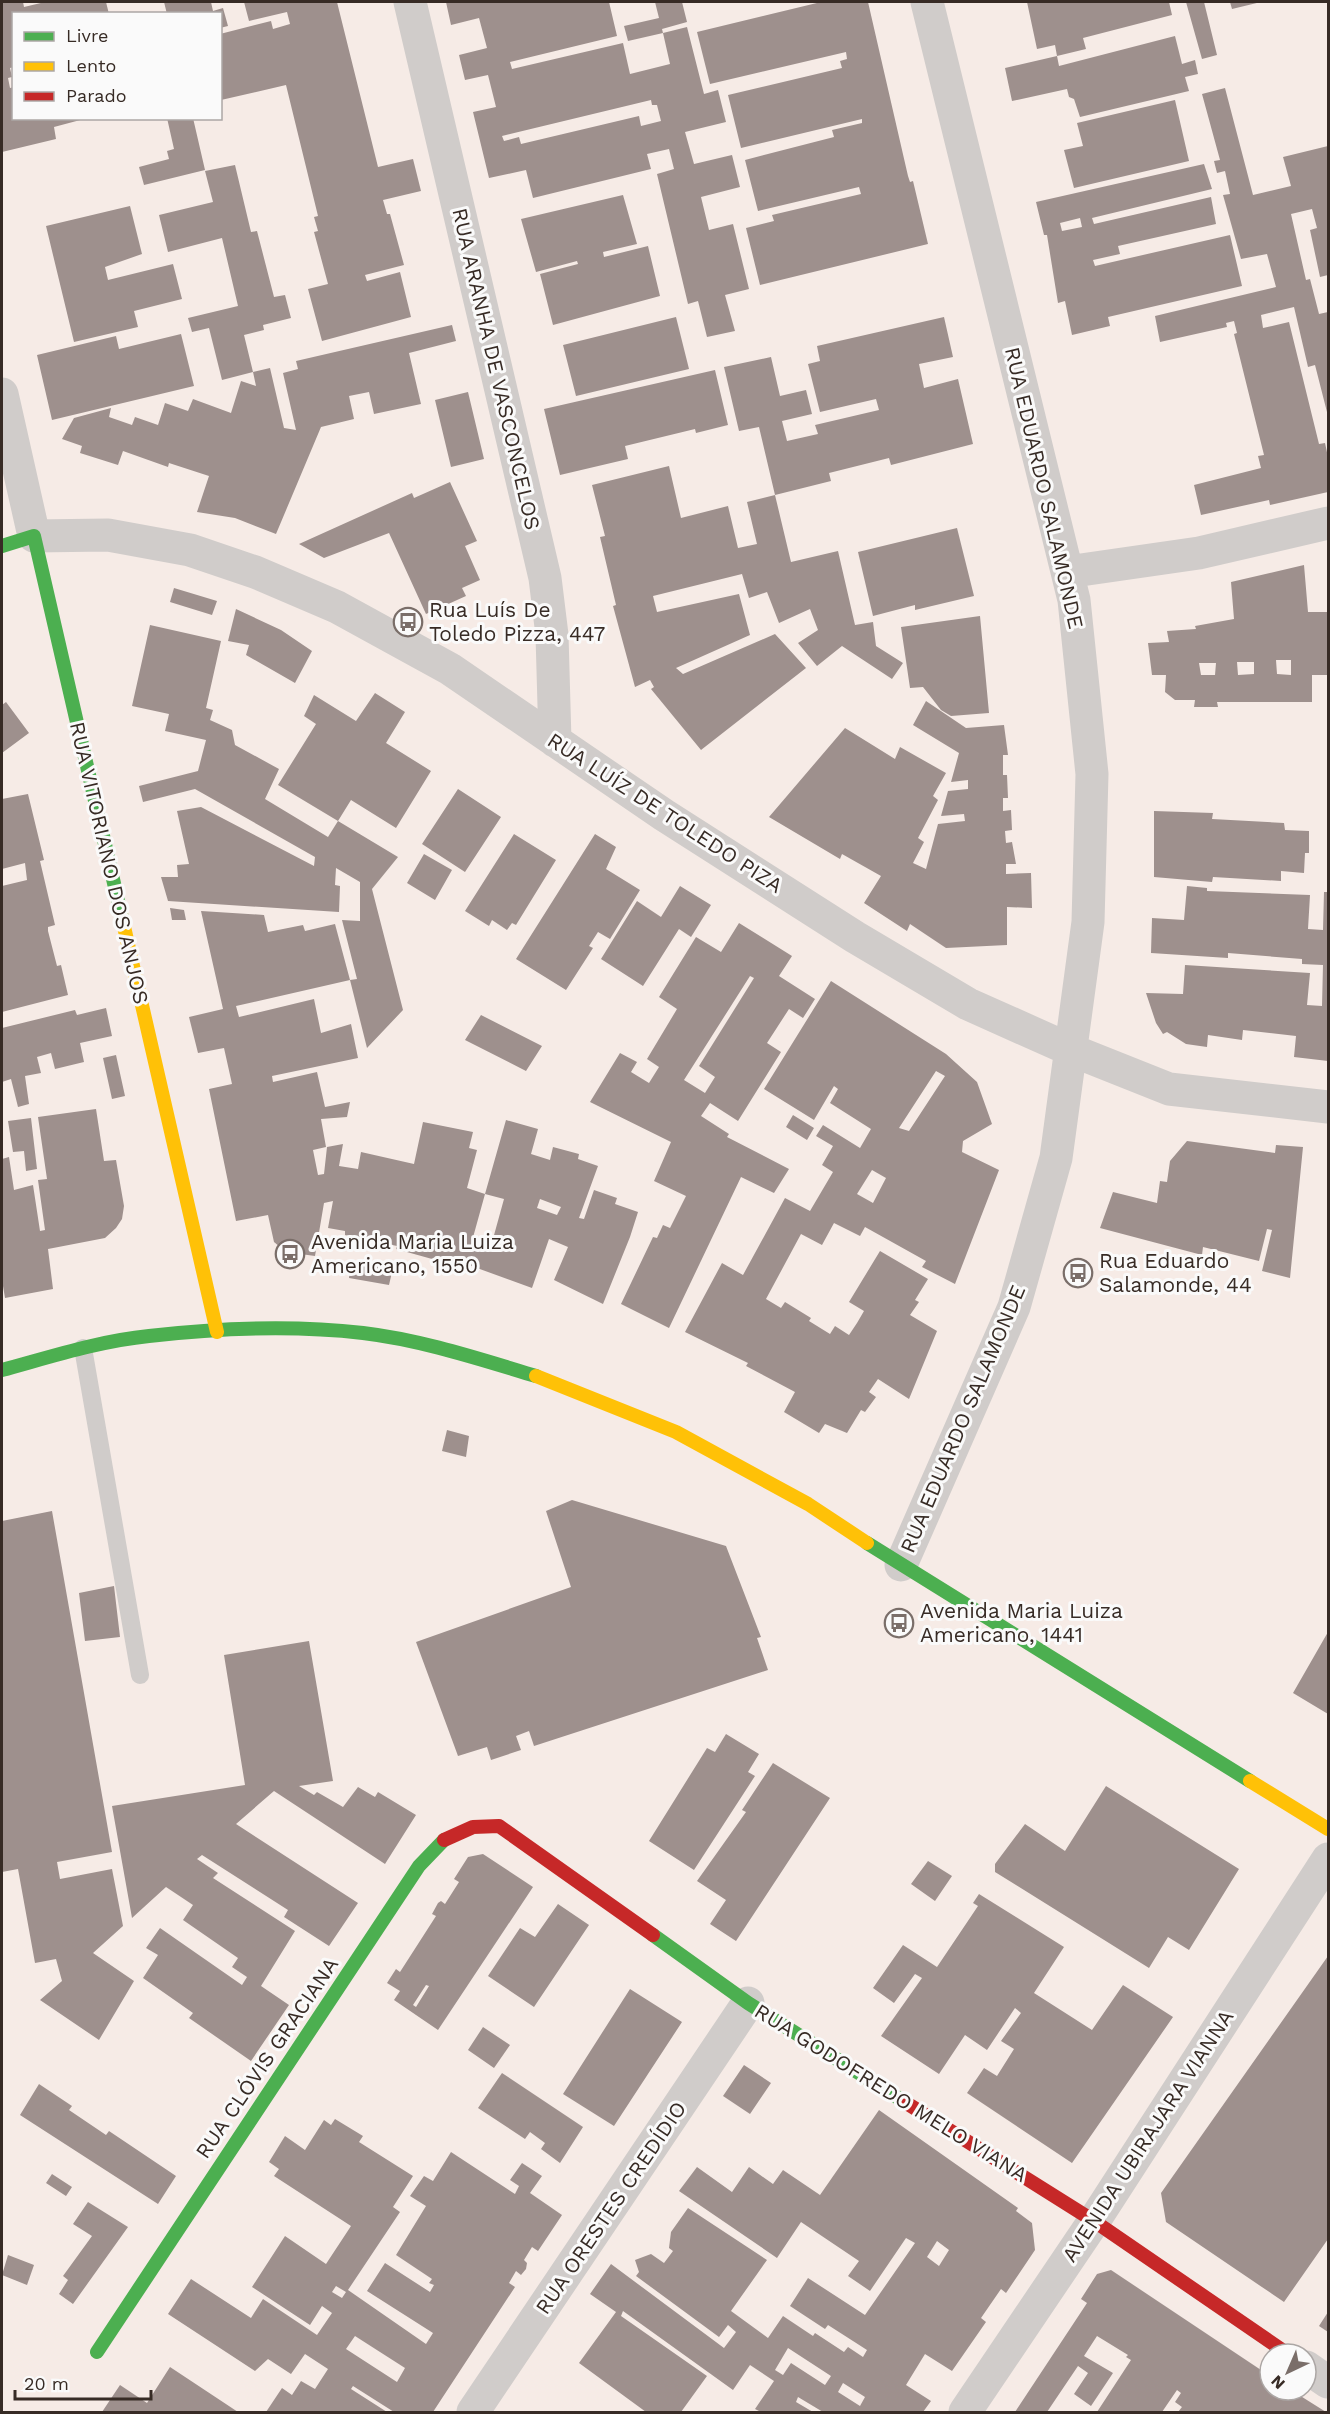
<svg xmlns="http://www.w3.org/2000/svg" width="1330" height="2414" viewBox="0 0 1330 2414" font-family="'Work Sans',sans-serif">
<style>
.building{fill:#9e908d;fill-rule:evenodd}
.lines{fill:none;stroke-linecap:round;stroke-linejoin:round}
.lane{stroke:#d0ccca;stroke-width:18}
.street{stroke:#d0ccca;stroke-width:33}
.fast{stroke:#4caf50;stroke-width:14}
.slow{stroke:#ffc107;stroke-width:14}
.jam{stroke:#c62828;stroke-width:14}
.labels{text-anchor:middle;stroke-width:6;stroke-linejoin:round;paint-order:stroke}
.street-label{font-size:21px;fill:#372b25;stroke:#fafafa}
.poi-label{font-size:21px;fill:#372b25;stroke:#fafafa;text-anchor:start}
</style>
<rect width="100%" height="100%" fill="#f6ebe6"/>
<!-- building -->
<path class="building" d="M2 2H23L24 7 45 2H106L109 14H14V67L10 68 12 77 8 78 10 88 14 87V118L84 119 54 127 56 139 2 152Z
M164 2H211L213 11 223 8 228 26 220 28V14H167Z
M244 2H337L378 167 413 159 421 191 383 200 387 214H390L404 265 365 275 367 281 400 272 411 317 322 341 308 289 328 284 314 232 318 231 314 217 318 216 286 85 221 100 220 97V34L271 21 273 29 290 24 287 12 249 21Z
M446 2H609L617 36 510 62 512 69 623 43 630 74 670 64 663 33 628 41 624 26 659 18 655 2H682L687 22 662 29 663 33 687 27 704 94 718 90 726 122 685 132 694 164 732 155 740 187 701 197 709 230 733 224 749 289 725 295 735 331 707 337 698 301 688 304 657 174 674 169 669 149 647 154 651 169 533 198 526 170 489 178 473 112 496 107 488 75 465 80 459 55 487 48 479 18 451 25ZM651 100 652 105H657L661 121 641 126 639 116 521 144 519 137 504 141 502 136Z
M821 2H868L908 176 910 182 913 181 928 244 760 285 746 228 774 221 772 215 861 194 859 187 758 211 745 160 834 137 832 130 862 123V119L741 148 728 95 842 68 840 61 847 59 846 52 710 84 697 32Z
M1027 2H1169L1172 15 1083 38 1086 49 1057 56 1055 45 1037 49Z
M1186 2H1204L1217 55 1202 59Z
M1230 2H1261L1232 9Z
M1175 36 1182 64 1195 60 1198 74 1185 77 1189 91 1080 117 1074 99 1069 97 1067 89 1012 101 1005 68 1057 56 1059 66Z
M1225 88 1253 195 1291 186 1283 157 1328 146V275L1320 277 1310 230 1317 228 1312 209 1291 214 1306 280 1310 279 1319 314 1328 312V416L1315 365 1308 367 1294 307 1261 315 1263 328 1289 322 1319 444 1325 443 1328 457V492L1270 505 1269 500 1201 515 1194 485 1261 468 1258 456 1264 455 1234 334 1237 333 1234 321 1226 323 1227 327 1160 342 1155 316 1276 287 1267 254 1241 259 1223 195 1230 194 1225 171 1217 173 1214 161 1220 160 1202 94Z
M1175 100 1189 161 1074 188 1064 150 1083 146 1077 123Z
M167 118H193L205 170 144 185 139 167 169 159 167 151 174 149Z
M1204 164 1212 189 1092 218 1094 224 1211 197 1216 224 1118 246 1120 254 1093 260 1095 266 1230 235 1242 286 1108 317 1110 326 1072 335 1065 301 1058 303 1047 235H1044L1036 202ZM1080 218 1082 227 1062 231 1060 223Z
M235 165 251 232 257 231 274 297 285 295 291 318 263 325 264 330 244 335 253 372 222 380 209 328 192 332 188 318 238 306 222 238 168 252 159 215 213 202 205 171Z
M623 195 637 244 603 252 604 257 648 246 660 296 553 325 540 274 578 264 577 261 536 272 521 219Z
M130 206 142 254 105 267 108 280 173 264 182 299 134 311 138 327 74 342 46 226Z
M676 317 689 369 576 396 563 345Z
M944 317 953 357 919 364 924 388 958 379 973 444 891 465 889 458 829 473 831 481 775 495 759 427 739 431 724 367 771 357 780 396 806 390 812 414 782 421 787 441 818 434 815 425 879 410 876 399 820 412 808 364 820 361 817 346Z
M452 325 456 341 409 353 421 404 374 414 369 392 349 396 354 419 321 427 276 534 235 518 197 512 209 476 169 463 168 467 123 451 118 465 80 453 82 446 62 439 74 418 111 408 109 417 132 425 135 417 158 425 165 403 188 411 193 399 231 413 241 381 256 386 253 372 270 368 284 428 296 430 283 373 298 369 296 361Z
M181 334 194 386 52 420 37 355 116 336 119 349Z
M715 370 728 425 696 433 695 429 625 446 628 459 560 475 544 409Z
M468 392 484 459 451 467 435 400Z
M669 466 681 518 728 506 738 548 757 544 747 502 775 495 791 562 838 551 855 625 873 622 876 646 903 663 892 679 842 646 817 666 798 643 818 630 810 609 779 623 767 592 749 598 742 574 653 596 657 612 739 594 750 635 676 668 683 674 775 634 806 668 701 750 651 689 654 687 650 680 635 687 613 606 616 605 600 537 605 536 592 485Z
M450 482 477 541 465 546 480 580 462 588 466 596 426 614 389 533 324 558 299 544 412 493 414 498Z
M957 528 974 596 915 610V605L873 616 858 552Z
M1304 565 1308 612H1328V675H1312V702H1217L1218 707H1194L1195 700H1175L1165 692 1166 675H1152L1148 643 1169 642 1167 631 1196 629 1195 626 1234 619 1231 582ZM1276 660H1291V675L1277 674ZM1237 662H1254V674L1238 675ZM1199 663H1216L1215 675H1201Z
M174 588 217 601 212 615 170 602Z
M236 609 281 630 312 651 295 683 246 655 249 645 228 641Z
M980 616 989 713 951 716 941 710 923 687 910 688 901 627Z
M150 625 221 641 206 708 213 710 210 720 232 730 235 745 279 769 265 799 328 837 338 821 398 857 372 889 403 1010 367 1048 350 980 236 1006 239 1017 314 999 321 1033 351 1024 358 1058 272 1076 273 1082 317 1072 325 1107 350 1102 347 1117 321 1119 326 1147 313 1150 318 1175 324 1174 327 1147 343 1144 339 1166 358 1169 361 1152 414 1164 423 1122 473 1132 469 1148 477 1150 467 1188 485 1194 472 1241 491 1246 504 1199 485 1194 506 1120 538 1129 531 1154 550 1160 553 1147 579 1154 578 1159 598 1166 579 1218 584 1219 594 1190 617 1198 615 1204 638 1212 630 1237 603 1304 554 1280 568 1247 549 1239 532 1288 466 1264 463 1260 461 1267 396 1249 397 1246 345 1235V1231L328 1228 333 1201 324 1203 315 1256 286 1252 274 1242 268 1215 236 1221 209 1089 232 1084 224 1048 198 1053 189 1017 223 1009 201 911 264 915 268 932 303 925 305 931 335 924 350 980 357 979 342 920 360 921V882L336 868 335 885 340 886 339 912 168 901 161 877H178L177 865 189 864 177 811 201 807 314 866 315 857 195 789 143 802 139 786 198 771 206 740 165 731 169 714 132 706ZM540 1199 561 1207 557 1215 537 1208Z
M375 693 405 712 386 743 431 771 396 828 351 800 338 821 278 785 316 724 304 716 314 695 356 721Z
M926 701 966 728 1004 725 1008 755H1003V775H1007L1008 798H1003V811L1011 810 1012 830 1005 831 1006 843 1012 842 1016 864H1006V874L1031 873 1032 908 1007 907V945L946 948 910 924 907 931 864 903 881 876 842 854 840 859 769 817 845 728 895 759 900 747 946 773 933 796 938 800 918 838 924 842 913 863 926 869 938 824 965 821 964 814 941 816 948 791 968 789V780L951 782 959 753 913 725Z
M6 702 29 733 2 753V705Z
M458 789 501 817 465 872 422 844Z
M28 794 44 860 40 861 55 925 48 927V931L57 966 61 965 68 995 2 1012V886L27 880 25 863 2 869V799Z
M1154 811 1213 813 1212 819 1284 823 1285 830 1309 831V853H1305L1304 873 1281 871V881L1213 877 1212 882 1154 877Z
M514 834 556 860 516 925 512 923 507 930 492 920 489 926 465 911Z
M595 834 616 847 606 869 640 890 610 939 598 932 589 946 593 948 566 990 516 959Z
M424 854 452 870 435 900 407 883Z
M680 886 711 905 691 937 679 929 643 986 601 959 637 901 661 917Z
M1187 886 1207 888V891L1310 895 1308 929 1323 930 1324 892H1328V1061L1294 1057 1296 1036 1243 1030 1242 1040 1208 1035 1207 1047 1186 1044 1167 1032 1163 1034 1156 1023 1146 993 1183 994 1185 965 1310 973 1307 1005 1322 1006 1323 965 1302 964V959L1228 953V958L1151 953 1152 918 1184 920Z
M170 908 184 910 186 920H172Z
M739 923 792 956 779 976 815 999 803 1018 789 1009 767 1043 781 1052 738 1121 710 1103 701 1116 729 1134 727 1137 789 1169 774 1193 741 1177 669 1328 621 1304 653 1237 657 1238 663 1225 670 1228 686 1196 654 1181 671 1142 590 1102 620 1053 637 1062 631 1072 649 1083 659 1067 647 1059 677 1009 659 997 696 937 721 952ZM750 976 754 978 699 1066 715 1077 705 1093 684 1080Z
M831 981 946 1054 977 1082 992 1124 963 1141 962 1152 999 1170 955 1284 922 1267 926 1261 865 1227 860 1236 834 1223 822 1245 801 1234 766 1299 781 1308 785 1302 811 1318 809 1321 830 1334 835 1326 849 1335 857 1323 864 1311 849 1302 880 1251 928 1279 915 1300 919 1302 910 1315 937 1331 909 1399 878 1379 869 1392 876 1397 865 1412 861 1410 847 1433 825 1424 819 1433 784 1412 795 1392 746 1366 748 1363 685 1332 722 1263 743 1275 785 1198 810 1211 833 1172 822 1165 833 1146 816 1136 823 1125 860 1148 871 1129 830 1103 838 1089 834 1086 814 1120 764 1089ZM936 1071 945 1076 909 1131 899 1128ZM872 1170 886 1178 873 1203 857 1194Z
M106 1008 112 1036 80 1043 84 1062 55 1069 51 1053 37 1057 41 1073 25 1076 29 1104 18 1107 11 1079 2 1082V1028L75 1010 77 1015Z
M481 1015 542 1046 526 1071 465 1040Z
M116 1055 125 1096 112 1099 103 1058Z
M96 1109 104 1161 116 1160 124 1206 122 1219 116 1228 105 1238 48 1249 53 1289 5 1298 2 1280V1159L9 1157 14 1190 33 1185 40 1231 45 1230 38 1180 47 1179 38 1117Z
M793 1115 814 1128 807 1140 786 1127Z
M31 1118 37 1169 26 1171 24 1151 13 1152 8 1121Z
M1187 1141 1275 1153 1276 1145 1303 1147 1290 1278 1262 1271 1272 1230 1267 1229 1259 1261 1203 1247 1202 1255 1100 1228 1113 1192 1157 1203 1160 1181 1167 1182 1170 1161Z
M356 1262 393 1268 389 1285 349 1278 350 1269H354Z
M447 1430 469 1436 466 1457 442 1451Z
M572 1500 726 1546 761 1637 757 1638 768 1670 534 1746 529 1731 516 1736 521 1750 491 1760 487 1747 458 1756 416 1642 571 1587 546 1511Z
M52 1511 112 1852 57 1862 60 1879 112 1869 123 1926 93 1953 134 1981 99 2040 40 2000 62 1981 56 1959 35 1963 18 1869 2 1872V1521Z
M114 1586 120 1637 85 1641 79 1593Z
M1328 1632V1714L1293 1693Z
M309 1641 333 1781 299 1786 314 1795 317 1792 343 1807 358 1787 375 1797 378 1792 416 1815 385 1864 274 1791 236 1824 358 1903 329 1946 284 1917 288 1910 202 1855 197 1859 218 1873 213 1878 295 1931 261 1986 289 2005 251 2061 189 2018 193 2013 143 1978 158 1955 146 1948 160 1928 242 1985 247 1977 232 1967 238 1958 183 1920 193 1905 166 1887 132 1918 112 1806 245 1785 224 1655Z
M726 1734 759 1754 748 1772 755 1776 694 1870 649 1841 707 1748 715 1752Z
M773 1763 830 1798 736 1941 710 1924 726 1900 697 1881 746 1812 742 1810Z
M1106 1786 1239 1869 1189 1950 1168 1937 1149 1968 995 1872V1864L1025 1824 1065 1851Z
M483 1854 533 1887 438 2030 394 2000 400 1991 387 1983 396 1969 400 1972 436 1916 432 1914 438 1903 441 1901 445 1904 459 1882 454 1879 468 1857ZM426 1985 429 1986 416 2007 413 2005Z
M928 1861 952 1876 935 1901 911 1884Z
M979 1894 1064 1947 1034 1993 1092 2030 1123 1985 1173 2017 1072 2163 967 2093 984 2068 997 2076 1014 2049 1001 2041 1021 2013 1015 2008 987 2050 965 2035 939 2074 881 2036 922 1978 915 1974 894 2003 873 1988 903 1945 937 1967 978 1906 973 1903Z
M558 1904 589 1925 534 2007 488 1976 520 1928 535 1937Z
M1328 1956V2239L1284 2302 1166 2222 1161 2193Z
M630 1989 682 2022 614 2126 563 2094Z
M483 2027 510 2045 494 2068 468 2050Z
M744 2065 771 2083 750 2114 723 2096Z
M502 2073 583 2127 560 2163 541 2149 545 2143 530 2132 525 2139 478 2108Z
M39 2084 72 2106 69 2110 106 2135 109 2131 176 2176 158 2204 20 2115Z
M879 2110 1018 2208 1016 2211 1032 2223 1035 2250 1006 2293 1001 2289 981 2318 986 2322 952 2371 925 2354 906 2385 931 2401 923 2412H823L798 2397 796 2402 813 2412H761L755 2409 774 2381 750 2365 733 2390 623 2311 621 2316 707 2376 681 2412H646L579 2363 616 2312 590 2294 611 2264 724 2348 736 2332 728 2325 719 2337 636 2276 639 2272 635 2260 651 2254 664 2263 673 2251 669 2248 671 2232 688 2208 767 2260 731 2311 768 2338 783 2316 813 2336 815 2333 844 2352 848 2347 863 2357 867 2350 828 2325 825 2329 790 2306 808 2278 865 2315 915 2243 906 2238 870 2291 848 2276 859 2261 801 2222 777 2258 679 2191 697 2167 732 2192 749 2167 773 2184 783 2170 820 2195ZM937 2241 949 2250 939 2266 927 2257ZM788 2348 831 2376 825 2385 791 2363 783 2375 775 2370ZM843 2383 865 2397 860 2406 838 2392Z
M335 2119 363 2136 359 2142 413 2176 393 2207 400 2212 348 2290 426 2344 433 2333 367 2291 385 2263 430 2292 434 2285 429 2283 432 2279 396 2255 426 2206 410 2196 424 2176 433 2181 451 2152 515 2194 519 2186 510 2180 522 2163 542 2176 530 2193 562 2215 538 2251 532 2247 524 2260 527 2263 526 2269 521 2275 516 2271 509 2283 515 2287 433 2412H394L353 2386 351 2389 387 2412H266L282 2388 292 2395 301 2381 315 2389 328 2369 305 2354 291 2374 268 2359 255 2371 168 2314 191 2279 251 2318 263 2299 317 2335 332 2313 322 2306 310 2325 252 2287 285 2236 326 2264 351 2226 274 2176 279 2169 269 2162 285 2136 305 2150 324 2120 331 2125ZM336 2286 346 2292 342 2298 332 2292ZM355 2336 405 2368 397 2382 346 2349Z
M52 2174 72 2187 66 2196 46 2183Z
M88 2202 128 2227 73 2304 59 2294 68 2280 63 2276 92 2236 73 2224Z
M8 2255 34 2265 27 2285 2 2275Z
M1111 2270 1270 2376V2390H1291L1326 2412H1178L1182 2407 1175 2402 1181 2393 1177 2390 1162 2412H1097L1131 2360 1126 2357 1128 2355 1097 2336 1084 2356 1113 2373 1091 2406 1074 2394 1088 2373 1078 2366 1047 2412H1015L1087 2303 1081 2299 1097 2274Z
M1328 2312V2332L1319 2326Z
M170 2367 238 2412H102L120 2385 147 2403Z"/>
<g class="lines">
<!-- lane -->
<path class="lane" d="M83 1348 140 1675"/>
<!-- street -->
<path class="street" d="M410 2 545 578 552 635 555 741
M2 394 34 536 108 535 190 550 255 572 337 607 450 669 664 815 855 937 968 1004 1071 1050 1169 1089 1328 1107
M1067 572 1199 553 1328 523
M901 1565 1014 1307 1056 1158 1088 922 1092 774 1074 600 927 2
M1306 2367 1328 2382
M473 2412 748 2003
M965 2412 1094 2221 1328 1859"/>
<!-- fast -->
<path class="fast" d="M2 546 34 536 122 918
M2 1370C50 1357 99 1341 149 1336 219 1328 293 1325 363 1333 422 1340 479 1359 536 1376
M867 1543 1250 1781
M653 1935 748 2003 900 2099
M97 2352 419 1866 444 1840"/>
<!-- slow -->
<path class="slow" d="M122 918 217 1332
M536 1376 676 1432 808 1504 867 1543
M1250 1781 1328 1829"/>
<!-- jam -->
<path class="jam" d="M444 1840 473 1827 499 1826 653 1935
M900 2099 1094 2221 1288 2354"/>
</g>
<!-- icons -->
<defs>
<g id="bus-ring" transform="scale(1.5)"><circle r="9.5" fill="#fafafa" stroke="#7a6e69" stroke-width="1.5"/><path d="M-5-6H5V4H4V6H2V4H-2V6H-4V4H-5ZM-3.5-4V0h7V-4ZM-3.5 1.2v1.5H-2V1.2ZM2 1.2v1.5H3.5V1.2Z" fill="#7a6e69"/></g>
</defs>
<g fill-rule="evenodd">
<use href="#bus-ring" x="408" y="622"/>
<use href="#bus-ring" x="290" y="1254"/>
<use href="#bus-ring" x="1078" y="1273"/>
<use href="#bus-ring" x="899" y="1623"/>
</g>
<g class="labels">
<!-- street labels -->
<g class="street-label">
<text transform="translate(496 369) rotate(77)" y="7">RUA ARANHA DE VASCONCELOS</text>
<text transform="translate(1044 488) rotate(77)" y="7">RUA EDUARDO SALAMONDE</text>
<text transform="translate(665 813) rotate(33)" y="7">RUA LUÍZ DE TOLEDO PIZA</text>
<text transform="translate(109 863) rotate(77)" y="7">RUA VITORIANO DOS ANJOS</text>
<text transform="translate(963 1419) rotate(-67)" y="7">RUA EDUARDO SALAMONDE</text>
<text transform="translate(267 2058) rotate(-56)" y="7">RUA CLÓVIS GRACIANA</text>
<text transform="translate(891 2093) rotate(32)" y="7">RUA GODOFREDO MELO VIANA</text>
<text transform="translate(1148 2136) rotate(-57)" y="7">AVENIDA UBIRAJARA VIANNA</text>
<text transform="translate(611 2208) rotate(-56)" y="7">RUA ORESTES CREDÍDIO</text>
</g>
<!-- poi labels -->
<g class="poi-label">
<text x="429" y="617">Rua Luís De<tspan x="429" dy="24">Toledo Pizza, 447</tspan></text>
<text x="311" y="1249">Avenida Maria Luiza<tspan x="311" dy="24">Americano, 1550</tspan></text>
<text x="1099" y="1268">Rua Eduardo<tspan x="1099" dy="24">Salamonde, 44</tspan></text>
<text x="920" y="1618">Avenida Maria Luiza<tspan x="920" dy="24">Americano, 1441</tspan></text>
</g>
</g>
<!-- border -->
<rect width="1330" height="2414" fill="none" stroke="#372b25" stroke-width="6"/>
<!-- legend -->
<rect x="12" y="12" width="210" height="108" fill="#fafafa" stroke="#aca7a5" stroke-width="1.5"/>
<rect x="24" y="32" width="30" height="9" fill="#4caf50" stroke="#aca7a5" stroke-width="1.5"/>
<text x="66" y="42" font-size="18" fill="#372b25">Livre</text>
<rect x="24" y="62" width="30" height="9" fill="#ffc107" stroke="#aca7a5" stroke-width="1.5"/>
<text x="66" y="72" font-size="18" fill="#372b25">Lento</text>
<rect x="24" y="92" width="30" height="9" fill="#c62828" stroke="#aca7a5" stroke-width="1.5"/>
<text x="66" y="102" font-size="18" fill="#372b25">Parado</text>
<!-- north arrow -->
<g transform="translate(1288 2372) rotate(224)"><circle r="28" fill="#fafafa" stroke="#aca7a5" stroke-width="1.5"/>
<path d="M0-4.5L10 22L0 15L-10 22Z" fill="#7a6e69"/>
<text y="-9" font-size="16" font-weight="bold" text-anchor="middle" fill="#372b25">N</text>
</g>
<!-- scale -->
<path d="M15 2390v9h136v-9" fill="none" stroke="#372b25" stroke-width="3"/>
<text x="24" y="2390" font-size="18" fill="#372b25" stroke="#fafafa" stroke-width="4.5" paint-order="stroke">20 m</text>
</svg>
